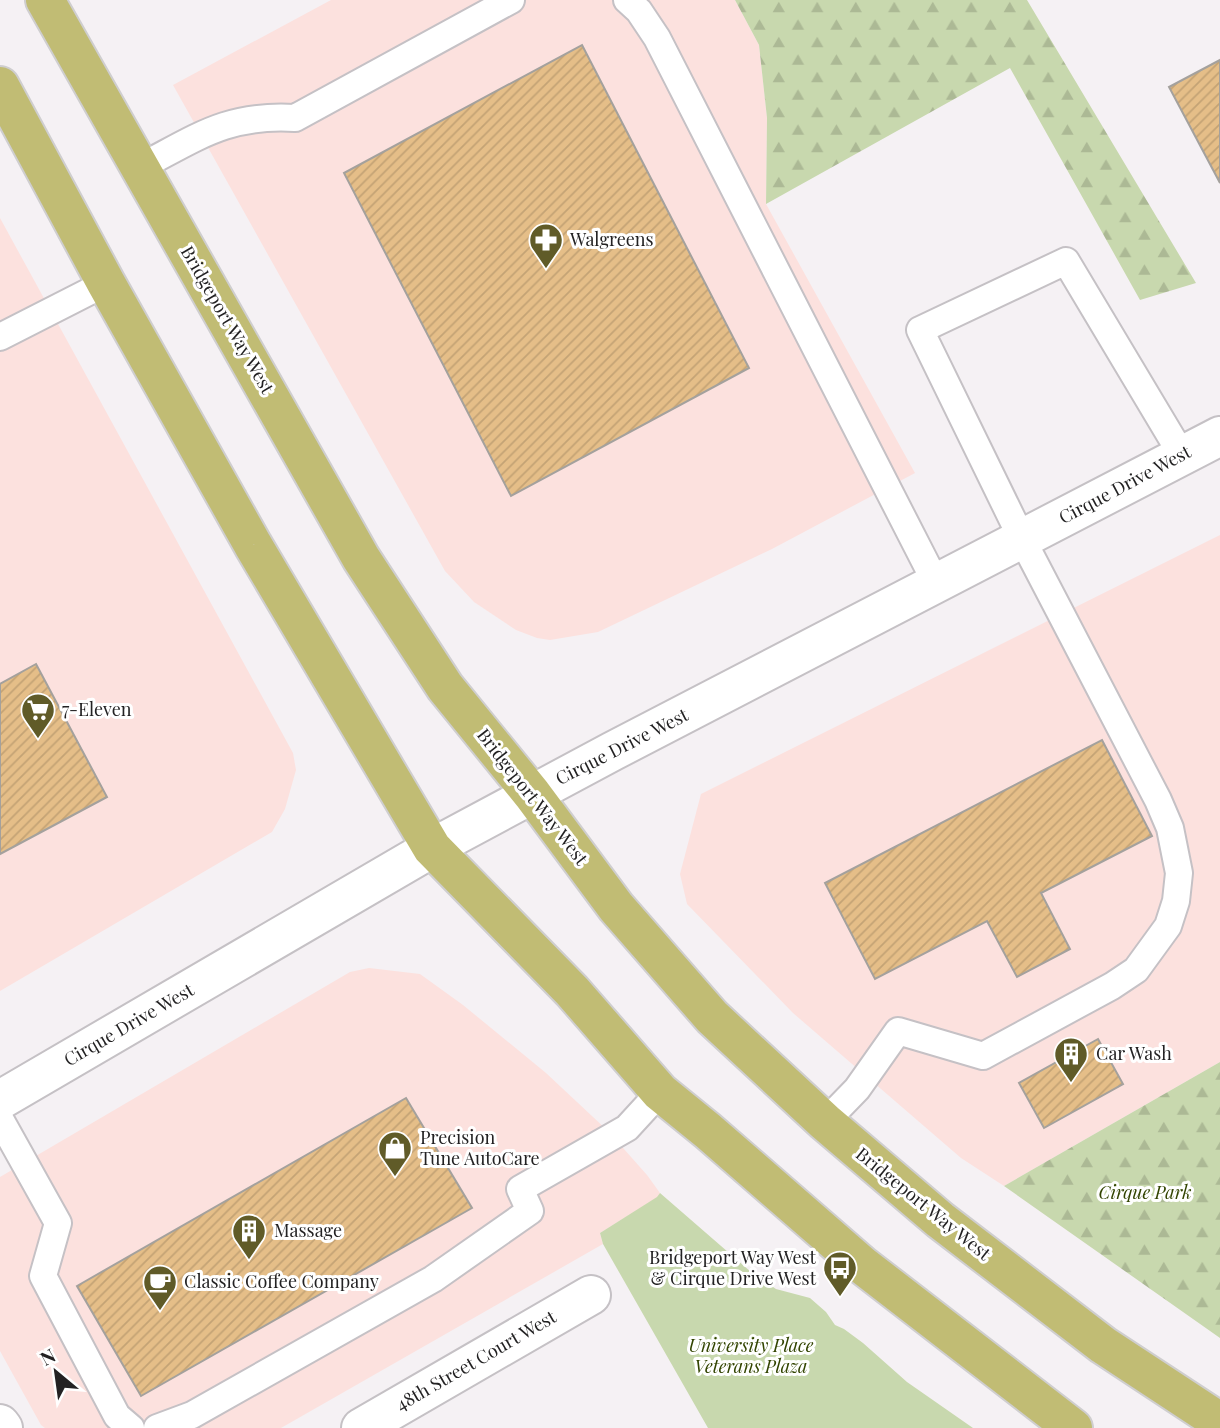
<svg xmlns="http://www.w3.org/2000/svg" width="1220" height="1428" viewBox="0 0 1220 1428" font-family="'Playfair Display',serif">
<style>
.commercial{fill:#fce1de}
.green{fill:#c8d8ae}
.forest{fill:url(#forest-firs)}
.building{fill:url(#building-hatch);stroke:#a4a19d;stroke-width:2}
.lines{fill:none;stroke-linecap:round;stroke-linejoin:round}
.service-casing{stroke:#c5c1c5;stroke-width:30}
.minor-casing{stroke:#c5c1c5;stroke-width:42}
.tertiary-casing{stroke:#c5c1c5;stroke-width:42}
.secondary-casing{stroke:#c5c1c5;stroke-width:42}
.primary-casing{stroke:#cfcecf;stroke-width:42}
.service{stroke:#fff;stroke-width:26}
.minor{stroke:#fff;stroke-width:38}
.tertiary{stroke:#fff;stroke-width:38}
.secondary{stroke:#fff;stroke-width:38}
.primary{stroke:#c1bc74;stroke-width:38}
.labels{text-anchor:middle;stroke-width:6;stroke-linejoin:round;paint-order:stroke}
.poi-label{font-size:18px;fill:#232223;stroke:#fff;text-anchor:start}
.street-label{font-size:18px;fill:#232223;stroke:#fff}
.park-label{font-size:18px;font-style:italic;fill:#324400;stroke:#fff}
</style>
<defs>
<pattern id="forest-firs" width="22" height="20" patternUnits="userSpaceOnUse" patternTransform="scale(1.75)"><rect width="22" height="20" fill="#c8d8ae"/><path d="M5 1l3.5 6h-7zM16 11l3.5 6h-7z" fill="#acb995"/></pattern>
<pattern id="building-hatch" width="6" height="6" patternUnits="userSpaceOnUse" patternTransform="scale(1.75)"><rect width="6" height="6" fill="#e5be88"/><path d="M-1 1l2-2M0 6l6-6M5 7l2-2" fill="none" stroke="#c4a375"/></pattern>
</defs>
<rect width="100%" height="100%" fill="#f5f1f4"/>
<!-- commercial -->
<path class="commercial" d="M331 0H735L759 45 767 118 766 204 915 473 772 549 598 632 550 640 537 638 516 630 474 602 445 571 173 85Z
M0 218 293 753 296 770 285 809 272 832 0 991Z
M1220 535V1062L1004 1186 961 1158 793 1013 687 904 680 874 701 794Z
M369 968 420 974 463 1005 546 1073 608 1131 647 1175 660 1193 658 1197 600 1233 603 1244 281 1428H45L41 1425 0 1351V1177L350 972Z"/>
<!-- green -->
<path class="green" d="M660 1193 751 1272 776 1289 810 1298 826 1312 835 1325 844 1329 863 1343 907 1382 973 1428H708L603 1244 600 1233 657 1197Z"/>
<!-- forest -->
<path class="forest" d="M735 0H1027L1196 283 1140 300 1010 68 766 204 767 118 759 45Z
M1220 1062V1338L1004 1186Z"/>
<!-- building -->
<path class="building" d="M582 45 749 368 511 496 344 173Z
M1220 60V183L1169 87Z
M36 664 107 797 0 854V684Z
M1102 740 1152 836 1041 893 1070 949 1017 977 987 921 875 979 825 883Z
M1098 1039 1123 1084 1044 1128 1019 1083Z
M406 1098 472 1208 141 1396 77 1286Z"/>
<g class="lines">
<!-- service casing -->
<g class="service-casing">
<path id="service" d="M627 0 639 11 657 38 936 583
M140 167C198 137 227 114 295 118L511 0
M0 337 106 283
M0 1119 58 1223 43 1276 117 1416 131 1428
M825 1122 857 1089 898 1031 983 1056 1112 986 1136 970 1168 926 1176 901 1179 873 1170 828 1158 800 1022 539 920 330 1066 261 1182 455
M157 1428 192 1415 433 1279 530 1211 520 1189 627 1128 660 1092"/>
</g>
<!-- minor casing -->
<g class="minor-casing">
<path id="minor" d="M0 1424 3 1428
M361 1428 591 1295"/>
</g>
<!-- tertiary casing -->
<g class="tertiary-casing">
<path id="tertiary" d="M0 1100 432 848"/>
</g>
<!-- secondary casing -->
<g class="secondary-casing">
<path id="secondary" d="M432 848 613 751 1220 436"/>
</g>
<!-- primary casing -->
<g class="primary-casing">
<path id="primary" d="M45 0 361 558 445 687 532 794 616 907 712 1017 825 1122 940 1220 1103 1345 1220 1422
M0 86 106 283 253 545 432 848 572 991 660 1092 708 1131 862 1265 1073 1428"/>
</g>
<!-- service -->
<use href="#service" class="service"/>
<!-- minor -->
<use href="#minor" class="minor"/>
<!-- tertiary -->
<use href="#tertiary" class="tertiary"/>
<!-- secondary -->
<use href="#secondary" class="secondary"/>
<!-- primary -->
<use href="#primary" class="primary"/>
</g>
<!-- icons -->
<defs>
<g id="pharmacy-pin" transform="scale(1.75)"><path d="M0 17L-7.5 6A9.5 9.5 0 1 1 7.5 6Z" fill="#605b28" stroke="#fff"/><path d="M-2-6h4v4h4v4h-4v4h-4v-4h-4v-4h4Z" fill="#fff"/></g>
<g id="supermarket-pin" transform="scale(1.75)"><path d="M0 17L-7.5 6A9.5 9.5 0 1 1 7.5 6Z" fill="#605b28" stroke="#fff"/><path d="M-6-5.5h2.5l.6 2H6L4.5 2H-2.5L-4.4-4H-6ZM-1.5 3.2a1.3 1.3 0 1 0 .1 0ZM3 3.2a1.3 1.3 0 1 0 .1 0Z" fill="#fff"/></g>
<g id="building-pin" transform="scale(1.75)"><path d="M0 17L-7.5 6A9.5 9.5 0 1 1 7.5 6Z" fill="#605b28" stroke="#fff"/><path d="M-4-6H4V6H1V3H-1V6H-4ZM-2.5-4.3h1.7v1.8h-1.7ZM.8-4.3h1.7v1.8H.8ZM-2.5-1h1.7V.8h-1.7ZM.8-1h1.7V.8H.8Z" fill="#fff"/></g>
<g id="shop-pin" transform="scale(1.75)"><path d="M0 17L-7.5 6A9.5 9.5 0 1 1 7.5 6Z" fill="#605b28" stroke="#fff"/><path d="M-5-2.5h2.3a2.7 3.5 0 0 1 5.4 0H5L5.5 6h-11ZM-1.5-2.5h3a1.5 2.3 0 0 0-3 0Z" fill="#fff"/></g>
<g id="bus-pin" transform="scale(1.75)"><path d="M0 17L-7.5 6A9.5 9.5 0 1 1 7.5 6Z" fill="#605b28" stroke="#fff"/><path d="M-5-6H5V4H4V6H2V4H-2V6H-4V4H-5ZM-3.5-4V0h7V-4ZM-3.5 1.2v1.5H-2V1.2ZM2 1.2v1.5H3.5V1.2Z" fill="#fff"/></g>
<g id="cafe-pin" transform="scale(1.75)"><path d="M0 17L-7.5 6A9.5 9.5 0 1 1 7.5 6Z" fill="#605b28" stroke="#fff"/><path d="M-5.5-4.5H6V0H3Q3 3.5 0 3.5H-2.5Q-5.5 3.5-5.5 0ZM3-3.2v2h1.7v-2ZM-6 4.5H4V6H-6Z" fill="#fff"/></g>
</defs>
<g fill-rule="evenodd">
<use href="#pharmacy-pin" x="546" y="240"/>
<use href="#supermarket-pin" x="38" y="710"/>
<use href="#building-pin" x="1071" y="1054"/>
<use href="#shop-pin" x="395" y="1148"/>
<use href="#building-pin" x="249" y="1231"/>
<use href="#bus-pin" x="840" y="1268"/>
<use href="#cafe-pin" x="160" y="1282"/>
</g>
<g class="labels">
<!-- poi labels -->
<g class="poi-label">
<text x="570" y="246">Walgreens</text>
<text x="62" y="716">7-Eleven</text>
<text x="1096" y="1060">Car Wash</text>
<text x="420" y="1144">Precision<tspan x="420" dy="21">Tune AutoCare</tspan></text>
<text x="274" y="1237">Massage</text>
<text x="816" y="1264" text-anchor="end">Bridgeport Way West<tspan x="816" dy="21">&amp; Cirque Drive West</tspan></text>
<text x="184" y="1288">Classic Coffee Company</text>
</g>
<!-- street labels -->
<g class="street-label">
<text transform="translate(227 320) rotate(60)" y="6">Bridgeport Way West</text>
<text transform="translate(1125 485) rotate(-28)" y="6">Cirque Drive West</text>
<text transform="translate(622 747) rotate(-27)" y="6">Cirque Drive West</text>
<text transform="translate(532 797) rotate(52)" y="6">Bridgeport Way West</text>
<text transform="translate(129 1025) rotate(-30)" y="6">Cirque Drive West</text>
<text transform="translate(923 1204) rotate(39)" y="6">Bridgeport Way West</text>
<text transform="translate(476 1361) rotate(-30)" y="6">48th Street Court West</text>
</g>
<!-- park labels -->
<g class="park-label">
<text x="1145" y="1199">Cirque Park</text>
<text x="751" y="1352">University Place<tspan x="751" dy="21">Veterans Plaza</tspan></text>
</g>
</g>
<!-- north arrow -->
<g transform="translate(56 1372) rotate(331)" stroke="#ffffff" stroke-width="5" paint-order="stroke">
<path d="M0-5L12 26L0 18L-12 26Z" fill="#232223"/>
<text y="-10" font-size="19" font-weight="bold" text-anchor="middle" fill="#232223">N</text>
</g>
</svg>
